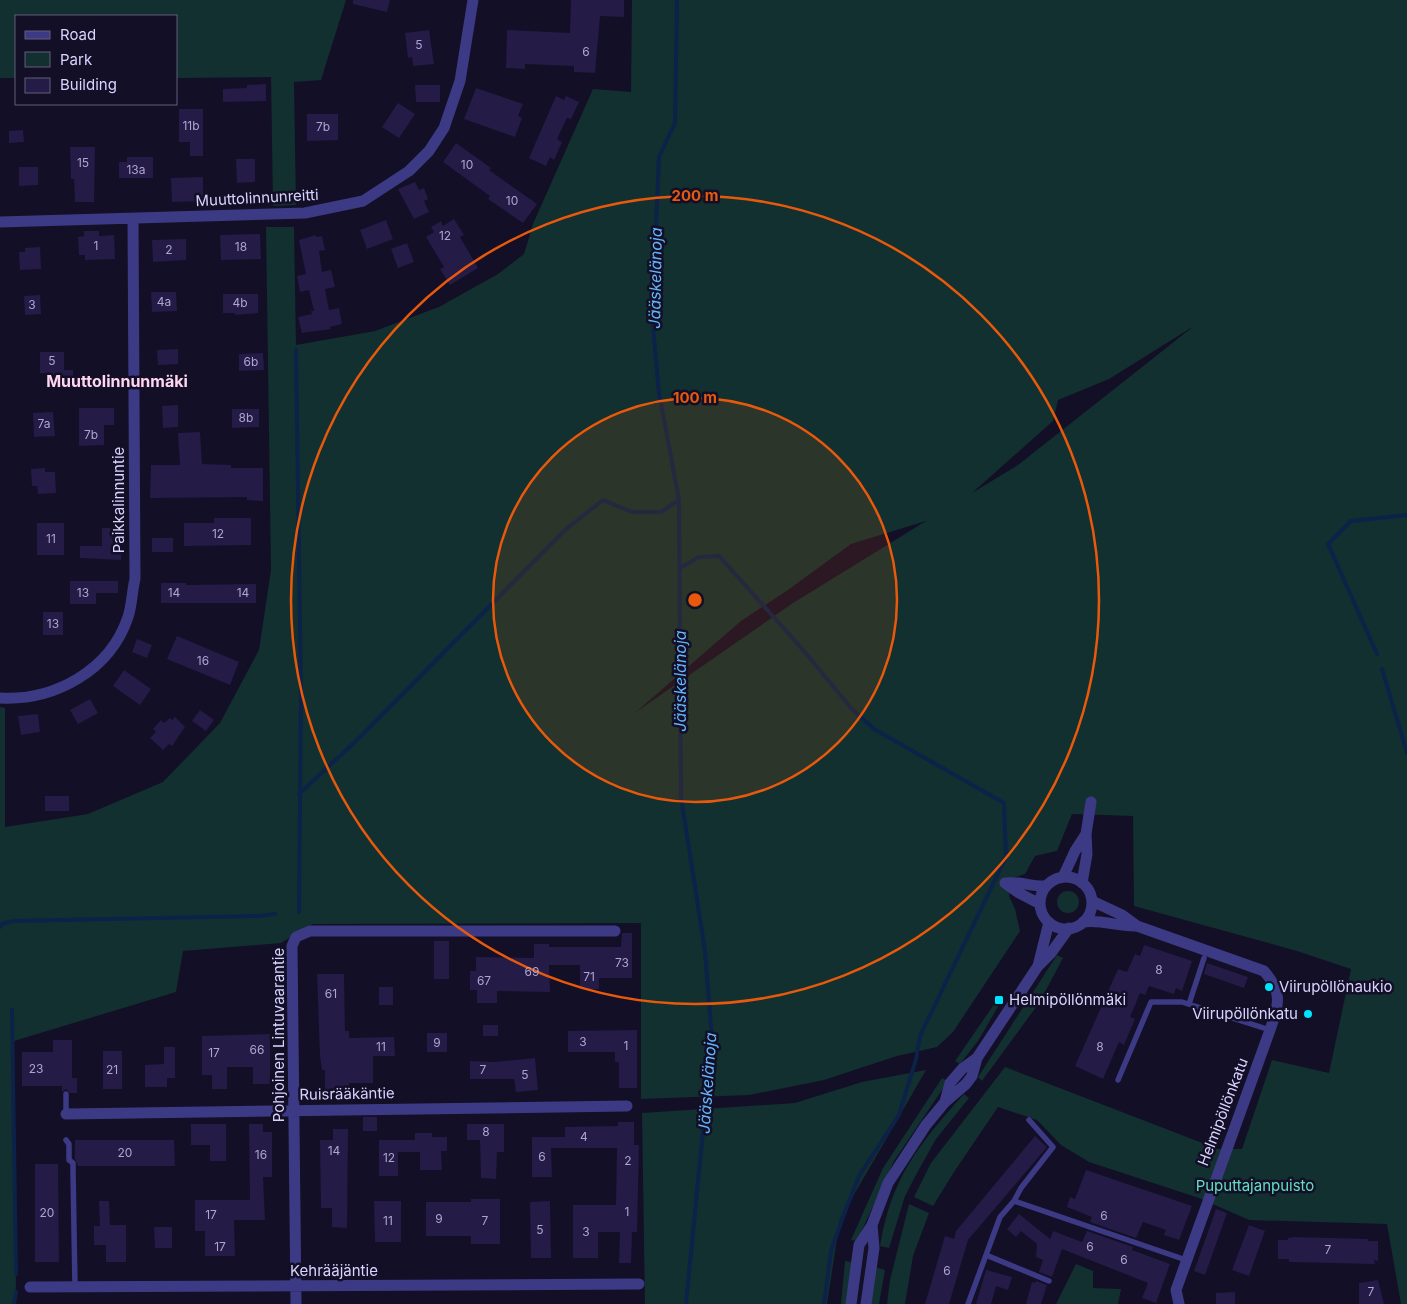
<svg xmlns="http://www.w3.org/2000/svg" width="1407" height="1304" viewBox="0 0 1407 1304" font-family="Inter,sans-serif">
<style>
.green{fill:#12302f;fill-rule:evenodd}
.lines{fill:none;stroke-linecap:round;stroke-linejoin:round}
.stream{stroke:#0c2248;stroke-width:4}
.building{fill:#241b47}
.lane{stroke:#3d3a85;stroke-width:5.5}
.street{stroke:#3d3a85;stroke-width:11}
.ring{fill:none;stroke:#e8590c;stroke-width:2.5}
.poi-dot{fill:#00e5ff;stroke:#130f26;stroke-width:2}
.labels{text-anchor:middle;stroke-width:5;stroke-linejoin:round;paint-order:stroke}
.number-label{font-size:12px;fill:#aca6d1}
.street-label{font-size:15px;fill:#d9d4ff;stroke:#130f26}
.poi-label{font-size:15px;fill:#d9d4ff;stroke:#130f26;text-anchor:start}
.park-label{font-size:15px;fill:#5fe0c0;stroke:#130f26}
.water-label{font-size:16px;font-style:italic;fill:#62b6ff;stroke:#130f26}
.neighbourhood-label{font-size:16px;font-weight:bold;fill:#ffd6f0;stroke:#130f26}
.centre{fill:#e8590c;stroke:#130f26;stroke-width:2.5}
.ring-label{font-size:15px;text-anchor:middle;font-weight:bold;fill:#e8590c;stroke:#130f26;stroke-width:5;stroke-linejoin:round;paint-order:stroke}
</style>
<rect width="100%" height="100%" fill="#130f26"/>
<!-- green -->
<path class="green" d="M0 0H346L321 80 294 82 296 205 273 206 271 77 176 78V16H16V78H0Z
M632 0H1407V1304H1401L1387 1224 1249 1220 1199 1198 1089 1162 1061 1145 1037 1120 998 1107 954 1172 933 1206 914 1197 931 1163 1005 1067 1218 1149H1242L1272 1060 1329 1073 1351 969 1297 951 1134 906 1133 816 1072 814 1057 851 1035 856 1025 874 1013 878 1009 896 1015 909 1020 931 953 1032 937 1047 897 1056 824 1080 749 1095 641 1099V923L313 924 281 943 183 951 176 992 14 1041 16 1304H0V707L5 708V827L88 814 163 782 220 723 259 650 271 570 266 227H294L296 345 375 331 439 307 498 274 524 254 533 224 593 89 631 92ZM1194 326 1018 465 972 493 1053 421 1058 400 1109 379ZM926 521 793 603 636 712 741 621 788 590 851 544Z
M1057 902a11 11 0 1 1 22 0a11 11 0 1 1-22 0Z
M1057 955 1063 958 1062 960 1039 1003 982 1081 978 1077Z
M995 1003 999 1005 978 1041 960 1064 955 1061Z
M926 1070 840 1219 827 1304H645L642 1113 795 1103 862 1082Z
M942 1078 948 1081 894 1161 857 1241 851 1240 883 1168Z
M964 1094 969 1098 936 1139 916 1175 905 1196 889 1248 880 1246C891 1178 919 1144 964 1094Z
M909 1204 929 1213 913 1256 905 1304H887L890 1280Z
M845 1261 852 1262 847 1304H841Z
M1076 1264 1093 1271V1288L1121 1289 1118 1304H1056Z
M875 1267 885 1270 879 1304H871Z"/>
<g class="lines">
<!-- stream -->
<path class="stream" d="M677 0 675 123 659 157 652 316 659 393 679 500 681 797 705 951 712 1039 686 1304
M296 350 301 695 299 912
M680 568 699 557 719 556 804 651 851 708 874 729 1004 803 1006 857 920 1036 916 1059 899 1115 859 1176 843 1217 831 1251 824 1304
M1377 654 1328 544 1351 521 1407 515
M1382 669 1407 753
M299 794 357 740 566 529 603 500 632 512H661L679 500
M0 927 2 924 13 921 260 916 275 914
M12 1010 16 1274
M14 1304 16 1292"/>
</g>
<!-- building -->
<path class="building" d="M353 0H390L387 12 353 4Z
M571 0H624V17L600 16 595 73 574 72V66L525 64V69L506 68 507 30 570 33Z
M429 30 434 64 413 66 412 57 408 58 405 33Z
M266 84V101L223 102V89L247 88V85Z
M415 85H440V102H416Z
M476 88 523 104 518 116 522 118 515 137 464 119Z
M556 96 564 100 566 96 579 102 571 119 567 118 557 139 562 142 554 160 550 157 546 166 529 158Z
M398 103 415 114 399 138 382 127Z
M179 109H203V156H190V142H179Z
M307 114H338V140L307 141Z
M23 130 24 142 9 143V131Z
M456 143 491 168 489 170 537 204 523 223 488 199 490 196 443 162Z
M70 147H95L94 202H75L74 179H71Z
M127 157H153V178H119V162H127Z
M236 159H255V182L237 183Z
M19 167H38V185L19 186Z
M203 177V201L172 202 171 178Z
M415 182 419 190 424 188 428 199 424 201 429 212 414 219 398 189Z
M454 219 464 235 460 237 478 268 450 285 440 269 444 267 426 237 434 232 431 227 441 221 443 226Z
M386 220 393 239 367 249 360 230Z
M84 231H99V236L114 235 115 259 85 260V255H79L78 237 84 236Z
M260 234 261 259 221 260 220 235Z
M316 235V237L322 236 325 250 319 251 322 272 331 270 335 287 325 289 329 310 339 308 342 324 330 327 331 329 302 333 298 317 312 314 311 311H314L309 290 300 292 297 276 306 274 299 240Z
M186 239V260L153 262 152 240Z
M407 243 414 262 398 268 391 249Z
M40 247 41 269 20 270 19 252H25V248Z
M151 292H176L177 311 152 312Z
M223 294H258V313L235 315V313H223Z
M40 295 41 314 25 315 24 296Z
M178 349V364L158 365 157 350Z
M40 352H64V370H73V387H51V373H40Z
M263 353 264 370 239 371V354Z
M178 405V427L163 428 162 406Z
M79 408H114V425H104V445L79 446Z
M232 409H259V427L232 428Z
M53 412 55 436 34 437 33 413Z
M200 432 202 464 231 465V468H263V501L247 500V497L150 498 151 465H180L178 433Z
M45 468V472H55L56 493 38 494 37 486H32L31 469Z
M214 518H251V545L184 546V523H214Z
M37 523H64V555H37Z
M102 528H121V560L80 558V546H102Z
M152 538H173V552H152Z
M70 581H118V593H96V604H70Z
M161 583H186V585L256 584V603H161Z
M43 612H63V635H43Z
M177 636 239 662 230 685 167 659Z
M137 639 152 645 147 658 132 652Z
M124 670 151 689 140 705 113 686Z
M90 699 98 713 78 724 70 710Z
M200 710 214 720 206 731 192 721Z
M38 714 40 732 21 735 18 716Z
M175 717 185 727 172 746 169 744 163 750 150 738 156 732 153 729 161 720 164 723 170 718 172 720Z
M45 796H69V811H45Z
M622 933H632V978H599V989H580V965H549L550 992 497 991V1003H477V990H470V971H476V957L534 958V944H549V947H621Z
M434 941H449V979H434Z
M1144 945 1192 961 1182 991 1176 988 1174 994 1149 986 1145 995 1140 993 1130 1017 1135 1019 1124 1045 1119 1042 1103 1079 1075 1066 1118 969 1127 972 1135 954 1140 956Z
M1207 963 1248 977 1244 988 1204 974Z
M317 974H344L345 1031H349V1038L394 1037 395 1056H373V1083H349V1092H325V1070H322L320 1056Z
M379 987H393V1005H379Z
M483 1025H498V1036H483Z
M637 1030V1088H619V1062H615V1052H568V1031Z
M427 1033H447V1052H427Z
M270 1034V1084H253V1067H227V1089H212V1075H202V1036Z
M53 1040H72V1078H77V1093H70L66 1089 62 1092V1086H22V1052H53Z
M164 1047H175V1078H167V1087H145V1065L164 1064Z
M103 1051H122V1089H103Z
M535 1058 538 1090 516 1092 514 1079H470V1061L495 1062Z
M363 1117H377V1131H363Z
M618 1122H634V1145H639L637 1232H632L631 1263H619L620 1232H598V1258H573V1205H616L617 1148H551L552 1177H532V1137H565V1127L618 1126Z
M191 1124H226V1161H210V1145H191Z
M249 1124H263V1132H272V1177H263L265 1220H234L235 1256H205V1231H195V1200H250Z
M467 1124H504V1152H497L496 1179 481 1178 480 1140H467Z
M333 1129H348L347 1228 332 1227V1208H321L320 1140H333Z
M415 1133H432V1137H447V1151H441L442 1170H420V1152H398V1176H379V1140H415Z
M1035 1136 1047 1147 968 1240 949 1304H925L945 1236 954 1239 956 1231Z
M75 1140H174L175 1166H78L75 1159Z
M35 1164H58L59 1262H35Z
M1086 1170 1192 1206 1179 1240 1164 1235 1166 1230 1143 1222 1136 1238 1090 1222 1092 1217 1067 1207 1070 1197 1075 1199Z
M471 1199H500V1244H471V1236H426V1202H471Z
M99 1201H109L110 1225H126V1262H106V1245H94V1226H100Z
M374 1201H401V1242H375Z
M550 1201 551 1258H531L530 1202Z
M1216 1209 1227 1213 1205 1275 1194 1271Z
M1019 1214 1050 1239 1053 1231 1082 1242 1087 1231 1133 1247 1132 1250 1170 1264 1156 1303 1142 1298 1148 1283 1062 1249 1052 1277 1039 1272 1043 1260 1036 1257 1037 1244 1021 1231 1016 1237 1007 1229Z
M1249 1225 1265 1231 1249 1276 1232 1270Z
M154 1227H172V1248H155Z
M1294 1237 1368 1239V1241H1378V1261L1374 1260 1375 1264 1289 1262V1259H1278V1240H1288V1238Z
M986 1270 1012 1277 1008 1290 996 1286 991 1304H976Z
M1378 1280 1384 1304H1359V1283Z
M1036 1281 1047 1285 1041 1304H1026L1032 1282 1035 1283Z
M1235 1292V1304H1216V1293Z"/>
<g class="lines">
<!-- lane -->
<path class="lane" d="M1189 1004 1204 958
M1118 1080 1151 1002H1182L1270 1030
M66 1114V1094
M66 1140 69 1144V1160L73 1163V1171L75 1287
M1014 1201 1021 1188 1053 1147 1029 1120
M986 1255 1049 1281
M968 1304 1000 1217 1014 1201 1186 1260"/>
<!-- street -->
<path class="street" d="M0 222 305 213 363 201 409 171 429 151 444 128 460 81 473 0
M0 698C54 701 110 671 128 617 132 605 132 591 135 579L133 219
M1063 877 1075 851 1086 834
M1040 903a26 26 0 1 1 52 0a26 26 0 1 1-52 0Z
M1005 883C1021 881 1031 887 1046 886
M1005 883 1019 893 1040 904
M1082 883 1087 854 1086 834 1091 802
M1092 901 1122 915 1137 926 1264 971C1283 993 1279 1004 1270 1030L1176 1290 1179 1304
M1083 922C1101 919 1118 927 1137 926
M1038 966 1049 922
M945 1102 950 1083 962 1069 977 1058 1038 966 1051 953 1069 928
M66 1114 627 1106
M30 1287 639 1284
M296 1304 292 946 296 937 310 931H615
M851 1304 859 1245 872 1225 888 1183 926 1125 945 1102 966 1084 972 1076 977 1058
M866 1304 874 1248 872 1225"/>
</g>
<!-- distance rings -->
<circle cx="695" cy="600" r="202" fill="#e8590c" fill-opacity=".12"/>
<g class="ring">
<circle cx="695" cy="600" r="202"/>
<circle cx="695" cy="600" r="404"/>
</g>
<!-- markers -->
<g class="poi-dot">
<circle cx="1269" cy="987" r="5"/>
<rect x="994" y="995" width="10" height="10" rx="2.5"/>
<circle cx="1308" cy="1014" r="5"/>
</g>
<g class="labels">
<!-- number labels -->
<g class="number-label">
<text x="419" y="49">5</text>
<text x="586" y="56">6</text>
<text x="191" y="130">11b</text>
<text x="323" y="131">7b</text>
<text x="83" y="167">15</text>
<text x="467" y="169">10</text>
<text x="136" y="174">13a</text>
<text x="512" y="205">10</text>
<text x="445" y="240">12</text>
<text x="96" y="250">1</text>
<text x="241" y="251">18</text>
<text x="169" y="254">2</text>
<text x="164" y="306">4a</text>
<text x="240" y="307">4b</text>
<text x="32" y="309">3</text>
<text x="52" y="365">5</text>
<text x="251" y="366">6b</text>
<text x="246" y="422">8b</text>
<text x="44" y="428">7a</text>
<text x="91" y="439">7b</text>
<text x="218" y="538">12</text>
<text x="51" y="543">11</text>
<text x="83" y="597">13</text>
<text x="174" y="597">14</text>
<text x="243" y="597">14</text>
<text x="53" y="628">13</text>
<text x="203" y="665">16</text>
<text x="622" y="967">73</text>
<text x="1159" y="974">8</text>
<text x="532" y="976">69</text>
<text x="589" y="981">71</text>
<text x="484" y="985">67</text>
<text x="331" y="998">61</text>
<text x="583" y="1046">3</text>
<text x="437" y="1047">9</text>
<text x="626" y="1050">1</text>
<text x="381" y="1051">11</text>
<text x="1100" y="1051">8</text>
<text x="257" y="1054">66</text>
<text x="214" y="1057">17</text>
<text x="36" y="1073">23</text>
<text x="112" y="1074">21</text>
<text x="483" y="1074">7</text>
<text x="525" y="1079">5</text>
<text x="486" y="1136">8</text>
<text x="584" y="1141">4</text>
<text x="334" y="1155">14</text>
<text x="125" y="1157">20</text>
<text x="261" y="1159">16</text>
<text x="542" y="1161">6</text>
<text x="389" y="1162">12</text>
<text x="628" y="1165">2</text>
<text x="627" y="1216">1</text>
<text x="47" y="1217">20</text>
<text x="211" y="1219">17</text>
<text x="1104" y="1220">6</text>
<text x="439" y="1223">9</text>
<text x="388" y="1225">11</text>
<text x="485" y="1225">7</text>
<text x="540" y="1234">5</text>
<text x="586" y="1236">3</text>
<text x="220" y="1251">17</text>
<text x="1090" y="1251">6</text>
<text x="1328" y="1254">7</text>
<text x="1124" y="1264">6</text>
<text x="947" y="1275">6</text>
<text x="1371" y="1296">7</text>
</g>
<!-- street labels -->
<g class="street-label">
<text transform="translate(257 198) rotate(-3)" y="5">Muuttolinnunreitti</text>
<text transform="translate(119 500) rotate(-90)" y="5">Paikkalinnuntie</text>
<text transform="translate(279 1035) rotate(-90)" y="5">Pohjoinen Lintuvaarantie</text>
<text transform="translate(347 1094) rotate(-1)" y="5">Ruisrääkäntie</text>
<text transform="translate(1223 1112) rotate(-69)" y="5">Helmipöllönkatu</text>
<text x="334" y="1276">Kehrääjäntie</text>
</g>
<!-- poi labels -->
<g class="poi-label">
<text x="1279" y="992">Viirupöllönaukio</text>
<text x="1009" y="1005">Helmipöllönmäki</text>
<text x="1298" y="1019" text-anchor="end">Viirupöllönkatu</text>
</g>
<!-- park labels -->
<g class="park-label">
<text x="1255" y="1191">Puputtajanpuisto</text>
</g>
<!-- water labels -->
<g class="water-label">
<text transform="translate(655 278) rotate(-89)" y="6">Jääskelänoja</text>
<text transform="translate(680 681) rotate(-90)" y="6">Jääskelänoja</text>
<text transform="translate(707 1083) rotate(-86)" y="6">Jääskelänoja</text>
</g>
<!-- neighbourhood labels -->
<g class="neighbourhood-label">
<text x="117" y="387">Muuttolinnunmäki</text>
</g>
</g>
<circle cx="695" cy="600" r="8" class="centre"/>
<g class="ring-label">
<text x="695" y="201">200 m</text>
<text x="695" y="403">100 m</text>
</g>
<!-- legend -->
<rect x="15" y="15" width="162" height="90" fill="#130f26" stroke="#625e7d"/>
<rect x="25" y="31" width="25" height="8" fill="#3d3a85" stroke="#625e7d"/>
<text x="60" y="40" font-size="15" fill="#d9d4ff">Road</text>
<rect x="25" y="52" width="25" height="15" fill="#12302f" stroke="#625e7d"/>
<text x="60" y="65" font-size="15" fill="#d9d4ff">Park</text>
<rect x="25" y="78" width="25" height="15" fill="#241b47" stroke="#625e7d"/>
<text x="60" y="90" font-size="15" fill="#d9d4ff">Building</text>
</svg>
